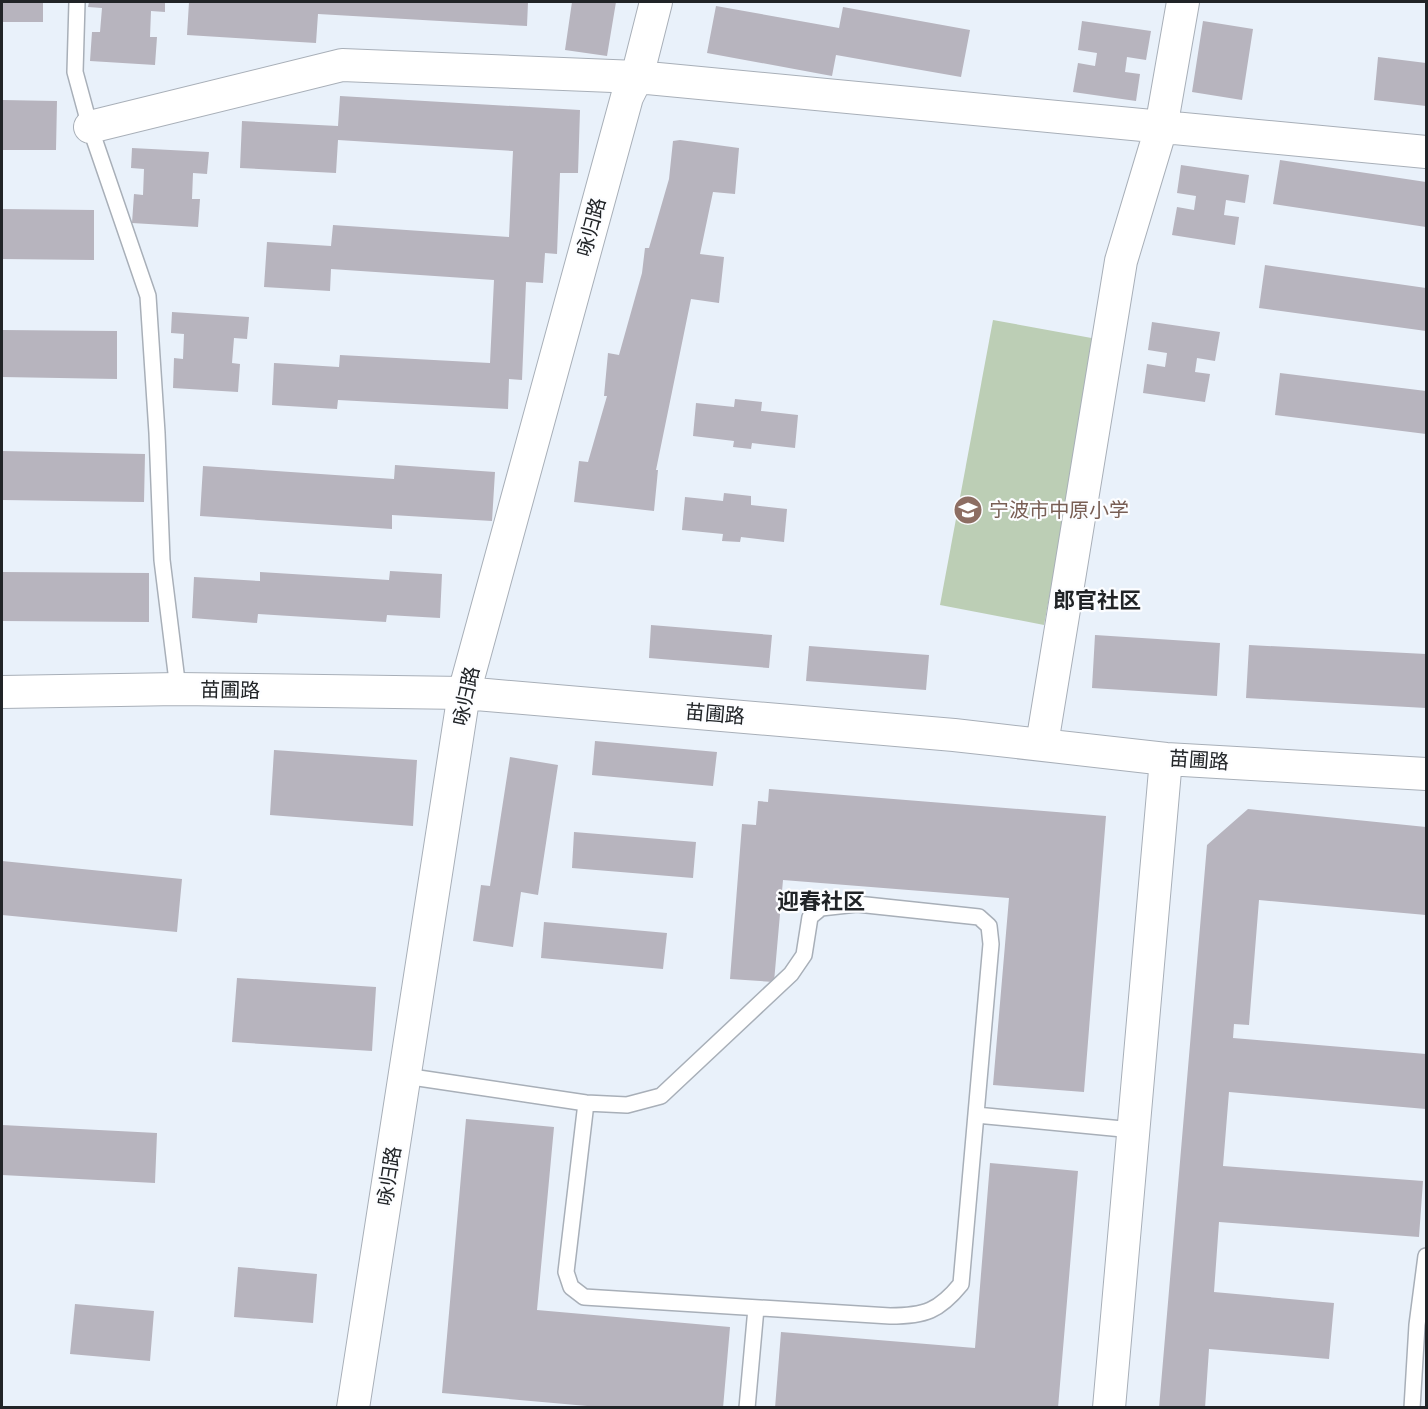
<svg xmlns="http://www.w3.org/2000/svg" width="1428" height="1409" viewBox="0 0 1428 1409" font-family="'Roboto Condensed','Noto Sans SC',sans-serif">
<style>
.green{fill:#bcceb5}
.building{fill:#b7b4be}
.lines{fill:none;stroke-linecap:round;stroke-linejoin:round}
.lane-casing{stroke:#a8afb8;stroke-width:18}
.street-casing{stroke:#a8afb8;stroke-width:34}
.lane{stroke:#fff;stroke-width:15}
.street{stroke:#fff;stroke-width:32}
.labels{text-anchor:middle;stroke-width:4.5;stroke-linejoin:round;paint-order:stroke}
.street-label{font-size:20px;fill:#212427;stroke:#fcfdff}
.education-label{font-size:20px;fill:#785e54;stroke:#fcfdff;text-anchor:start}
.quarter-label{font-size:22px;font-weight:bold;fill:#212427;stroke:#fcfdff}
</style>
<rect width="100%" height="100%" fill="#e9f1fa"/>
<!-- green -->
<path class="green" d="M993 320 1097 339 1044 625 940 605Z"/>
<!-- building -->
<path class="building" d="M2 2H43V22H2Z
M89 2H165V12L151 11 150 37H157L155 65 90 61 92 32H100L102 8 88 7Z
M189 2H528L527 26 318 14 316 43 187 35Z
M572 2H616L607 56 565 50Z
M716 6 839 28 843 7 970 30 961 77 836 55 832 76 707 53Z
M1082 21 1151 31 1146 60 1127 57 1125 72 1140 74 1136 101 1073 92 1078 63 1095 66 1097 53 1078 50Z
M1203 21 1253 29 1242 100 1192 92Z
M1378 57 1426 63V106L1374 100Z
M340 96 580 110 578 173H560L557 254 545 253 543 283 526 282 522 380 509 379 508 409 338 400 337 409 272 405 274 363 339 367 340 355 490 363 494 280 331 269 330 291 264 287 267 242 331 246 333 225 509 237 513 151 338 140 336 173 240 168 242 121 338 126Z
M2 100 57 101 56 150H2Z
M680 140 739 148 735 194 713 192 700 254 724 257 719 303 691 299 656 470H658L654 511 574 502 579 461 588 462 607 396H604L608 353 619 355 642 273 645 248H649L669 179 673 141Z
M132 148 209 152 207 174 193 173 192 199H200L198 227 132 223 134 194 143 195 144 169 131 168Z
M1280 160 1426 182V227L1273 204Z
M1181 165 1249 175 1245 203 1226 200 1224 215 1239 217 1235 245 1172 235 1177 207 1194 210 1196 196 1177 193Z
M2 209 94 210V260L2 259Z
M1265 265 1426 288V331L1259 308Z
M172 312 249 317 247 339 234 338 232 363 240 364 238 392 173 388 174 358 183 359 184 334 171 333Z
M1152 322 1220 332 1215 361 1197 358 1195 372 1210 374 1205 402 1143 393 1147 364 1165 367 1167 353 1148 350Z
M2 330 117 331V379L2 377Z
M1280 373 1426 391V434L1275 415Z
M735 399 762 402 761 411 798 415 795 448 752 443 751 449 733 447 734 441 693 436 696 403 734 407Z
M2 451 145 454 144 502 2 500Z
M395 465 495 472 492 521 392 515V529L200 516 203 466 394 479Z
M724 493 751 496V505L787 509 784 542 741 537 740 542 722 541 723 534 682 530 685 497 723 501Z
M390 571 442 574 440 618 387 615 386 622 258 614 257 623 192 618 194 577 260 581V572L389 580Z
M2 572 149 573V622L2 621Z
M651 625 772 635 769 668 649 658Z
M1095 635 1220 643 1217 696 1092 688Z
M1249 645 1426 654V708L1246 698Z
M809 646 929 655 926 690 806 681Z
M595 741 717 752 713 786 592 775Z
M274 750 417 760 413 826 270 815Z
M510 757 558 765 538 895 521 892 513 947 473 941 481 885 490 886Z
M769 789 1106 816 1084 1092 993 1085 1009 898 783 880 774 982 730 979 742 824 756 825 758 801 768 802Z
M1248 809 1426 827V915L1259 900 1249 1025 1234 1024 1233 1038 1426 1054V1109L1229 1092 1223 1166 1423 1181 1419 1237 1219 1222 1214 1292 1334 1303 1329 1359 1209 1349 1205 1408H1159L1207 845Z
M574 832 696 842 693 878 572 868Z
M2 861 182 879 177 932 2 915Z
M544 922 667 933 663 969 541 958Z
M237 978 376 987 372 1051 232 1042Z
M466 1119 554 1127 537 1310 730 1327 723 1408H610L442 1393Z
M2 1125 157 1133 155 1183 2 1175Z
M990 1163 1078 1171 1058 1408H775L781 1332 975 1348Z
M238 1267 317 1274 313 1323 234 1317Z
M75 1304 154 1311 150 1361 70 1354Z"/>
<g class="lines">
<!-- lane casing -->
<g class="lane-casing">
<path id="lane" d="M77 2 75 72 90 127 148 296 157 433 162 560 178 689
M405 1076 586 1103 627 1105 661 1096 791 974 804 955 810 917 821 908 857 904 979 917 989 926 991 944 961 1284C939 1311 925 1316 890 1316L584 1297 571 1287 566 1272 586 1103
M976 1115 1133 1130
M747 1408 756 1308
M1412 1408 1417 1325 1426 1256"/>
</g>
<!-- street casing -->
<g class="street-casing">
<path id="street" d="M90 127 342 65 637 77 1426 152
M2 692 178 689 464 693 954 735 1166 759 1426 774
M1042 744 1121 261 1161 128 1183 2
M353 1408 464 693 627 97 637 77 656 2
M1109 1408 1166 759"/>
</g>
<!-- lane -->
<use href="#lane" class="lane"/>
<!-- street -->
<use href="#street" class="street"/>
</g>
<!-- icons -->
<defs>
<g id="school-disc" transform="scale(1.5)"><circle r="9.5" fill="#8d6e63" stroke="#fcfdff"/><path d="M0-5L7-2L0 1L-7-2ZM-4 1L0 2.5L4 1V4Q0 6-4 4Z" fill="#fff"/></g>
</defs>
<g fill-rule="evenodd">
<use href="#school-disc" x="968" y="510"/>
</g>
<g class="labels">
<!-- street labels -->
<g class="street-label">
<text transform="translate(591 227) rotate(-75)" y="7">咏归路</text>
<text transform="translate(230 690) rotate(1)" y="7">苗圃路</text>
<text transform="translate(466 696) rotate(-78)" y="7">咏归路</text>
<text transform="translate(715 714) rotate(5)" y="7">苗圃路</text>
<text transform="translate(1199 760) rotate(4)" y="7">苗圃路</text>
<text transform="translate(389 1176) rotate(-81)" y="7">咏归路</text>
</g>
<!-- education labels -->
<g class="education-label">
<text x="989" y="517">宁波市中原小学</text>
</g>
<!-- quarter labels -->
<g class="quarter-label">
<text x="1097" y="608">郎官社区</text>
<text x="821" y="909">迎春社区</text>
</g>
</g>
<!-- border -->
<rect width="1428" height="1409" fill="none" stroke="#212427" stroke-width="6"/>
</svg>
